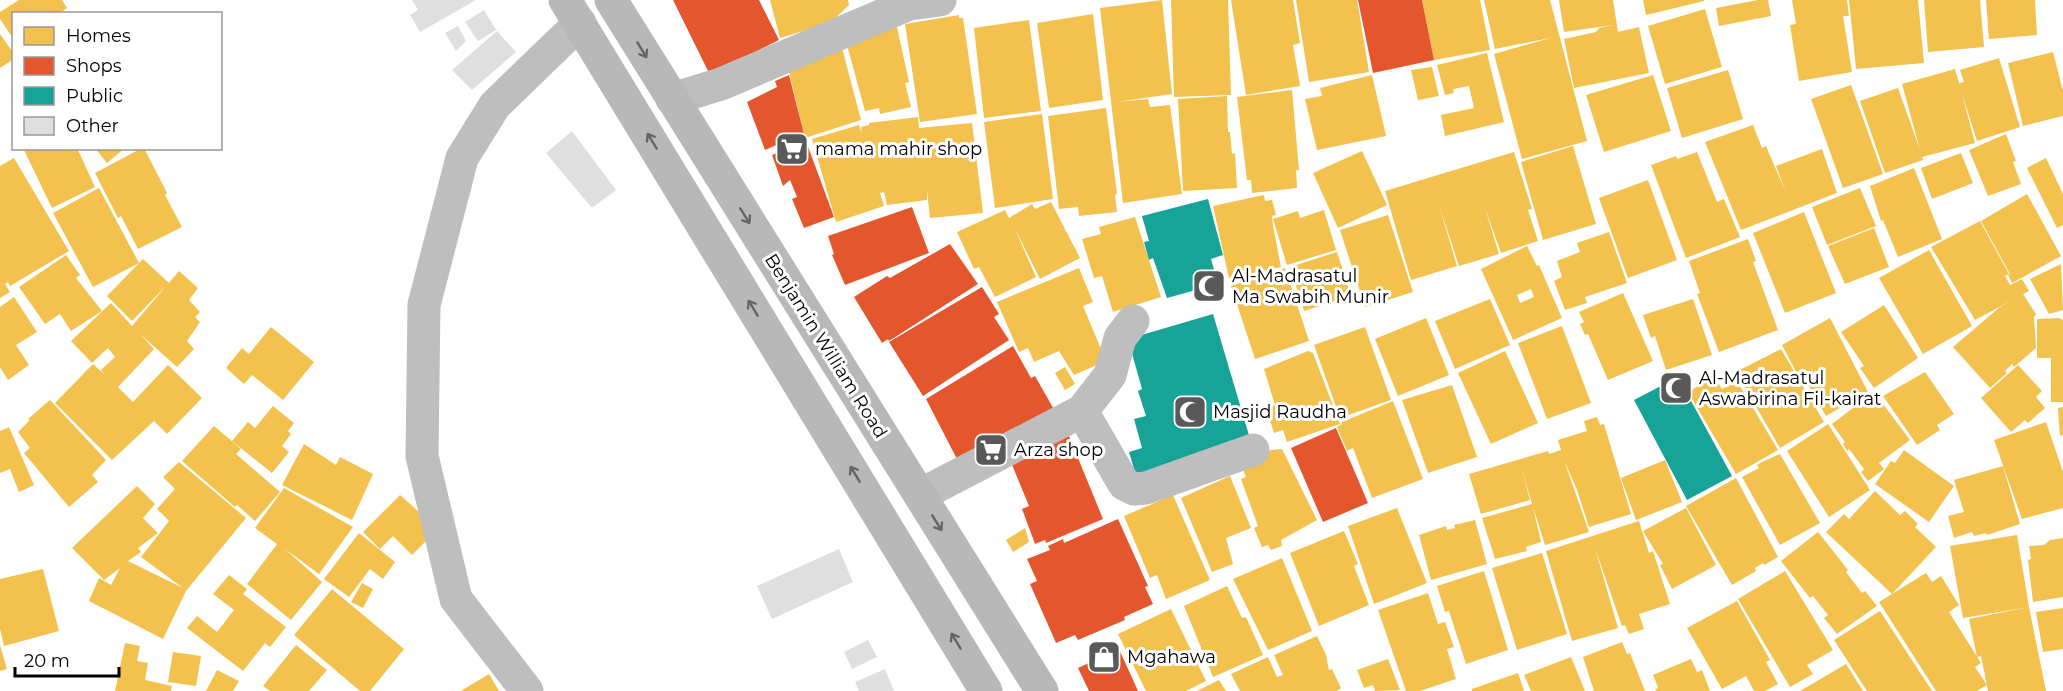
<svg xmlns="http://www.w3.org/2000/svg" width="2063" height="691" viewBox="0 0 2063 691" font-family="Montserrat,sans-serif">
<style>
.homes{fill:#f2c14e;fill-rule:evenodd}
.shops{fill:#e4572e}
.public{fill:#17a398}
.building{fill:#dfdfdf}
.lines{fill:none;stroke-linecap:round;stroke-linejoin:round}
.minor{stroke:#bebebe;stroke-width:33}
.secondary{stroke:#b8b8b8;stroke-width:33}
.oneway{stroke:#656565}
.labels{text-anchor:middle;stroke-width:6;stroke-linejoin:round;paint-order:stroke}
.poi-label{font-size:18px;fill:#000;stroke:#fff;text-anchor:start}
.street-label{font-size:18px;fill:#000;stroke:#fff}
</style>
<rect width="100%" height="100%" fill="#fff"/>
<!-- homes -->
<path class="homes" d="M19 0H62L67 8 59 14H14V40L0 19V12Z
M770 0H848L849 5 830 23 780 38Z
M1162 0 1172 94 1117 102 1148 99 1150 107 1170 105 1182 194 1123 203 1100 8Z
M1171 0H1228L1231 95 1174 97Z
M1231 0H1293L1300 43 1293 45 1300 86 1246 95Z
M1296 0H1357L1369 72 1309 82Z
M1422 0H1480L1490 50 1434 60Z
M1484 0H1550L1587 141 1522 159 1494 54 1550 38 1495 49Z
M1559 0H1613L1618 32 1639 27 1649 73 1574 88 1564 39 1596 32 1599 28 1613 25 1564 32Z
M1643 0H1704V1L1646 15Z
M1758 0H1768L1771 16 1719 26 1716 8Z
M1792 0H1847L1849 16H1843L1852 72 1799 81 1790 25 1796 24Z
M1849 0H1918L1924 63 1856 69Z
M1924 0H1980L1984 47 1928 52Z
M1986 0H2035L2037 35 1989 39Z
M1705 9 1722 67 1665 84 1648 26Z
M1093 14 1103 100 1049 108 1037 23Z
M959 15V18H963L977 114 920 122 905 24Z
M1029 20 1041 111 984 118 974 28Z
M897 27 909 82 905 83 911 107 880 114 879 108 865 111 847 45 865 34Z
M0 34 14 54V59L0 68Z
M841 44 861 120 805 138 786 60Z
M2053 52 2063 91V116L2023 126 2008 63Z
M1487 53 1504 122 1445 136 1441 115 1474 108 1469 86 1453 89 1454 93 1445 95 1437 65Z
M1999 58 2020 127 1977 141 1962 94 1975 143 1922 157 1923 160 1885 173 1860 101 1898 88 1920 150 1902 84 1955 69 1959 83 1964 82 1960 70Z
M1432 67 1439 96 1418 100 1411 70Z
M1728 70 1743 119 1682 138 1667 88Z
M1372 75 1386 136 1317 150 1305 99 1322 96 1320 88Z
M1653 75 1671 131 1604 152 1586 95Z
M1851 85 1883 174 1843 188 1811 99Z
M1292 90 1299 170H1296L1297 188 1252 193 1251 180H1247L1237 97Z
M1227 96 1228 132H1230L1232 154 1235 153 1237 188 1183 191 1178 99Z
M1106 108 1117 194 1115 195 1117 212 1079 216 1078 207 1059 209 1048 116Z
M1042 114 1053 199 995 208 984 122Z
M918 117 919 128 972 123 983 213 930 218 927 190V200L887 205 884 192 880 193 884 206 836 222 812 139 859 125 862 134 861 127 869 125V123ZM871 141 874 156 869 157 864 142Z
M1753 125 1762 148 1766 146 1786 193 1776 166 1822 149 1837 193 1741 230 1705 142Z
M2006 134 2016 161 2013 162 2021 184 1988 196 1969 150Z
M1573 146 1596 224 1543 240 1521 162Z
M23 148H77L95 187 52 208Z
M95 148H125L107 163Z
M142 148H144L167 193 165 195 182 227 138 249 121 216 118 218 95 173Z
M1362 151 1387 205 1338 228 1313 173Z
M1514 152 1532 209 1528 210 1538 241 1501 253 1485 208 1499 254 1459 266 1439 205 1457 266 1411 280 1385 191Z
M1697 152 1717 202 1724 199 1740 237 1686 258 1651 165 1676 156 1677 159Z
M1961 153 1973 183 1932 199 1921 168Z
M14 158 69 251 10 286 8 282 5 284 10 292 0 298V166Z
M2046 158 2063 194V225L2057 228 2027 168Z
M1914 168 1942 239 1898 257 1883 220 1881 221 1870 186Z
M1648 180 1677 260 1628 278 1599 198Z
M99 188 139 263 143 259 169 283 179 271 198 288 189 300 200 312 195 317 200 322 187 341 194 349 177 367 140 334 154 349 118 387 133 402 168 365 202 398 167 434 154 421 112 460 55 403 93 364 105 375 101 370 115 357 108 348 92 363 71 341 111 303 132 326 166 286 132 321 107 296 139 263 93 287 53 213Z
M1860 188 1876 226 1827 245 1812 207Z
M2027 194 2061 256 2012 283 2008 275 2010 274 1981 221Z
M1264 195 1265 201 1272 200 1276 215 1272 216 1273 226 1281 267 1229 278 1213 206Z
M1051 202 1080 258 1040 279 1014 227 1036 277 995 297 979 267 974 269 957 232 1005 210 1009 218 1032 204 1035 209Z
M1324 210 1336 250 1287 265 1273 219 1298 211 1300 218Z
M1804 212 1836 293 1785 313 1753 233Z
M1388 215 1413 292 1365 307 1340 230Z
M1135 217 1161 297 1113 312 1102 276 1094 278 1082 239 1101 234 1099 227Z
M1980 221 2009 274 2005 276 2010 285 2022 279 2029 291 1975 320 1931 247Z
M1874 228 1889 267 1845 284 1828 246Z
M1609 232 1627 283 1585 297 1587 303 1565 310 1554 281 1562 277 1557 261 1580 252 1577 243Z
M1748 239 1756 261 1753 262 1778 330 1719 352 1697 294 1700 293 1689 261Z
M1527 246 1537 266 1539 265 1562 318 1513 340 1481 269ZM1531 289 1534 297 1520 303 1517 295Z
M1929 250 1972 326 1923 354 1879 278Z
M1337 252 1351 296 1304 311 1290 267Z
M66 255 80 275 76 278 102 311 71 331 60 314 45 324 19 287Z
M2061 264 2063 310 2049 314 2030 279Z
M1079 268 1093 302 1083 306 1106 361 1074 375 1059 351 1034 362 1028 348 1019 352 997 302Z
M1285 268 1309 341 1255 359 1231 286Z
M1623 293 1653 361 1608 380 1588 334 1585 335 1580 324 1584 322 1579 312Z
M2023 294 2036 314 2034 317 2036 348 2014 367 2012 364 2005 371 2007 373 1990 388 1953 347 2000 307Z
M14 297 37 332 16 345 29 365 8 380 0 367V307Z
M1490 299 1510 345 1455 369 1435 321Z
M1693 299 1712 355 1666 370 1655 336 1651 338 1643 315Z
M1884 305 1918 358 1874 388 1860 368 1864 366 1841 332Z
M1426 318 1449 375 1398 396 1375 339Z
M1830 318 1868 392 1826 416 1808 384 1804 387 1782 345Z
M2059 318 2063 320V402H2051V358H2037V319Z
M1562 326 1591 403 1547 419 1518 343Z
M271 327 314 362 283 400 252 375 244 384 226 368 242 348 249 354Z
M1365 327 1391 400 1340 418 1314 345Z
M1781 349 1824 422 1780 448 1736 372Z
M1308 351 1313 353 1340 424 1287 442 1283 430 1274 433 1266 408 1275 405 1264 369Z
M1505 351 1538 423 1491 444 1458 373Z
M2018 365 2042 391 2036 397 2045 408 2028 423 2025 420 2011 432 1981 398Z
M1065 367 1075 384 1065 390 1055 373Z
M1925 372 1954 414 1937 425 1940 430 1917 445 1883 396Z
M1714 377 1722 389 1737 381 1778 450 1736 474 1688 392Z
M1452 385 1477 457 1428 473 1402 400Z
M1874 392 1910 440 1879 463 1884 469 1868 481 1861 472 1864 469 1849 449 1847 451 1843 444 1845 442 1832 424Z
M50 400 106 460 92 475 98 482 69 507 24 453 30 448 18 432 30 420 28 419Z
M1393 401 1423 479 1372 498 1353 448 1347 451 1337 427 1342 424V422Z
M273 406 294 423 288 431 291 434 282 446 289 452 272 473 232 441 248 422 255 428Z
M2063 407V435L2060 436 2058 408Z
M1597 417 1600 425 1604 424 1631 514 1589 527 1577 490 1564 460 1589 532 1545 545 1533 507 1541 542 1526 547 1527 551 1495 559 1482 518 1532 504 1521 467 1530 500 1481 514 1469 474 1548 451 1549 454 1561 450 1558 440 1587 431 1584 421Z
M2046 422 2063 472V508L2022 519 1994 440Z
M1828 424 1870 490 1829 517 1787 451Z
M214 426 241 449 236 454 280 492 255 521 237 505 235 507 182 461Z
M9 427 34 485 19 492 10 469 0 473V431Z
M304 444 336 465 340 457 373 474 352 520 282 485Z
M1282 449 1317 520 1281 540 1282 546 1271 550 1268 545 1262 547 1254 528 1258 526 1241 479 1246 477 1241 464 1271 450Z
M1904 450 1954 486 1929 522 1875 484 1891 461 1895 463Z
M1780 454 1820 523 1780 545 1742 477 1759 468 1757 465 1762 462Z
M1665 460 1682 502 1636 520 1621 478Z
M179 462 246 518 186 591 163 639 89 601 99 578 111 585 120 568 104 580 72 548 137 486 155 504 143 518 158 533 138 548 141 552 128 561 183 588 141 557 169 521 157 509 175 489 163 477Z
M2003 466 2020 524 1987 535 1986 533 1974 536 1972 532 1954 538 1948 516 1964 512 1954 480Z
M1230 476 1251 528 1226 538 1233 564 1212 572 1181 498Z
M1736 478 1778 557 1764 565 1763 563 1755 568 1756 571 1732 585 1686 506Z
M284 488 353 527 319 574 285 549 322 582 291 620 247 584 277 544 255 528Z
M1875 491 1900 515 1905 511 1918 524 1915 527 1936 547 1892 594 1826 532 1844 514 1849 519Z
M400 495 438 529 412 555 393 536 380 549 363 532Z
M1173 495 1210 580 1166 599 1157 575 1150 578 1124 516Z
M1397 508 1427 583 1374 604 1348 526Z
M1686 508 1716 565 1672 589 1660 565 1663 564 1643 531Z
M1475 520 1487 564 1431 580 1419 535 1446 526 1447 530 1455 528 1454 525Z
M1639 521 1649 553 1653 551 1670 604 1639 614 1644 629 1629 634 1625 625 1622 626 1595 548 1618 628 1572 641 1546 551Z
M1025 528 1029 542 1013 552 1006 540Z
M1344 531 1358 564 1354 566 1369 605 1319 626 1290 553Z
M1818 532 1848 570 1846 572 1862 593 1865 591 1877 606 1837 634 1824 618 1828 615 1813 596 1810 598 1781 561Z
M359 533 395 562 383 579 370 569 349 597 324 579Z
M2017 535 2029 607 2046 691H1988L1981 656 1977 657 1969 619 2024 608 1963 618 1950 546Z
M2063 538V597L2033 602 2028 560 2031 559 2029 546 2044 545 2050 540Z
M1542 553 1567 634 1517 650 1492 568Z
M1282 558 1312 631 1268 650 1233 579Z
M43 569 59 631 4 646 0 629V579Z
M1484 571 1508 650 1466 664 1449 611 1445 612 1437 586Z
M1785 571 1833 650 1807 665 1813 674 1790 687 1738 599Z
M1926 573 1932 582 1941 576 1959 605 1949 612 1981 663 1975 667 1987 685 1977 691H1936L1879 602Z
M229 575 247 589 243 594 286 627 270 647 265 643 243 671 187 628 197 616 217 632 234 610 213 594Z
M362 583 373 589 363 608 351 602Z
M1227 586 1242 618 1246 617 1263 655 1213 677 1184 606Z
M332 589 404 649 370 691H360L294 635Z
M1428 593 1438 624 1445 622 1454 647 1447 649 1456 679 1420 691H1406L1378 610Z
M1737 601 1770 660 1766 662 1778 684 1765 691H1754L1746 676 1722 689 1687 628Z
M2063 608V649L2043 652 2036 612Z
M1171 609 1206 681 1186 691H1146L1118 634Z
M1880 611 1932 691H1867L1834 640Z
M1317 636 1326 655 1329 670 1332 669 1341 688 1337 691H1240L1231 674 1268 657 1277 677 1283 675 1274 655Z
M1622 642 1627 654 1630 653 1645 691H1594L1583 657Z
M125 643 140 646 137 661 148 663 145 680 172 686 171 691H115Z
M0 645 7 669 0 671Z
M296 645 327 670 309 691H270L263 686Z
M173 652 201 656 196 686 168 682Z
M1571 657 1585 691H1531L1524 675Z
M1388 659 1400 690 1375 691 1373 685 1364 688 1357 670Z
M1691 659 1697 672 1702 670 1710 691H1655L1658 687 1653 675Z
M1846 664 1863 691H1800Z
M217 670 239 681 233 691H206Z
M1518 673 1524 691H1472V689Z
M489 674 499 691H461Z
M1219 680 1226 691H1197Z"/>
<!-- shops -->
<path class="shops" d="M673 0H759L779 40 710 75Z
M1358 0H1422L1434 60 1373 73Z
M789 75 804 134 797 137 799 140 781 148 779 144 765 150 747 102 777 87 775 81Z
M806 141 834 217 804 228 792 199 797 197 790 180 783 186 772 155Z
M912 207 929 253 845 285 832 255 834 254 828 236Z
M950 244 978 284 889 341 888 339 882 343 854 297 887 276 890 278Z
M982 287 999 314 994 317 1009 340 923 396 889 342Z
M1013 346 1031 378 1035 376 1056 413 959 463 926 399Z
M1336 428 1368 503 1323 522 1291 448Z
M1069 436 1103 519 1046 543 1045 540 1035 544 1022 509 1029 506 1010 460Z
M1118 519 1148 586 1145 587 1153 604 1124 617 1125 620 1078 640 1075 635 1056 643 1030 584 1037 581 1027 559 1050 550 1048 546 1063 539 1064 543Z
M1119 649 1138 691H1089L1078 668Z"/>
<!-- public -->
<path class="public" d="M1208 199 1223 255 1211 259 1218 284 1167 298 1153 258 1149 260 1144 242 1149 241 1142 216Z
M1213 314 1251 442 1137 479 1129 452 1142 448 1134 419 1146 416 1138 391 1142 389 1128 339Z
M1678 377 1732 476 1687 500 1634 400Z"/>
<!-- building -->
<path class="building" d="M412 0H476L420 32 410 15 418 10Z
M484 10 496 30 478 41 465 22Z
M458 26 466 41 456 51 445 33Z
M497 31 516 52 472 90 452 70Z
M572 131 616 190 592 208 546 153Z
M839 549 853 582 772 619 757 586Z
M868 640 877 657 852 669 844 652Z
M885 669 894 691H859L855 682Z"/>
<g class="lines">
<!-- minor -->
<path class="minor" d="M672 99 721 84 909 4 940 0
M1082 411 1124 484 1134 489 1146 488 1253 450
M920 495 1082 411 1110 375 1120 338 1133 321
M527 691 456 599 422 456 424 305 462 158 495 105 580 23"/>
<!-- secondary -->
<path class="secondary" d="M565 0 986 691
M611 0 1042 691"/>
</g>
<!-- one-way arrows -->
<defs><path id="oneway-shaft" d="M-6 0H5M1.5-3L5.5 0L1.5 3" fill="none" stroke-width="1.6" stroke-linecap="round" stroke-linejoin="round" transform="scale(1.5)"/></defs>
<g class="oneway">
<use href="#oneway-shaft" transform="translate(642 50) rotate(59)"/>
<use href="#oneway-shaft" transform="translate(652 141) rotate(-121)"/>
<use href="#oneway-shaft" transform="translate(745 216) rotate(58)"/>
<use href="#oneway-shaft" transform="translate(753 308) rotate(-121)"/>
<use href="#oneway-shaft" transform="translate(855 474) rotate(-121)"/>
<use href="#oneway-shaft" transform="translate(937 523) rotate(58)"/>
<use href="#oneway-shaft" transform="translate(956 641) rotate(-121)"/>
</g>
<!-- icons -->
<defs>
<g id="supermarket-square" transform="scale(1.725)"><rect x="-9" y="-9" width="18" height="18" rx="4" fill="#595959" stroke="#fff"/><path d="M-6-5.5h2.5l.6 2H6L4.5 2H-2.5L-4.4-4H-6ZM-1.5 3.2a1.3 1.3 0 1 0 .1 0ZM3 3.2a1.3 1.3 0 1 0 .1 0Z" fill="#fff"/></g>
<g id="mosque-square" transform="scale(1.725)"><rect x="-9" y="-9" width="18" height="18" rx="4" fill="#595959" stroke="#fff"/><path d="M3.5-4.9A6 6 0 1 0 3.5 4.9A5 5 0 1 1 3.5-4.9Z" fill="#fff"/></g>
<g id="shop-square" transform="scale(1.725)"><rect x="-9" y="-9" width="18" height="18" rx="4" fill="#595959" stroke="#fff"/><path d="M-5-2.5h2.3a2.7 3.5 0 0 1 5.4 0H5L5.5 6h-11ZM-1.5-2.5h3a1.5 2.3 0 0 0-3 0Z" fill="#fff"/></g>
</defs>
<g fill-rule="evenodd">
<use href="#supermarket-square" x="792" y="149"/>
<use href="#mosque-square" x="1209" y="286"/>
<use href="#mosque-square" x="1676" y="388"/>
<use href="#mosque-square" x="1190" y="412"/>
<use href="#supermarket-square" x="991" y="450"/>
<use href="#shop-square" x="1104" y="657"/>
</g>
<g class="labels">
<!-- poi labels -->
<g class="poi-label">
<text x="815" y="155">mama mahir shop</text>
<text x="1232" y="282">Al-Madrasatul<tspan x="1232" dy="21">Ma Swabih Munir</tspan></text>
<text x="1699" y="384">Al-Madrasatul<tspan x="1699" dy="21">Aswabirina Fil-kairat</tspan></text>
<text x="1213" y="418">Masjid Raudha</text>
<text x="1014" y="456">Arza shop</text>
<text x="1127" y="663">Mgahawa</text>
</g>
<!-- street labels -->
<g class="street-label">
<text transform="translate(826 346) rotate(58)" y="6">Benjamin William Road</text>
</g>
</g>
<!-- legend -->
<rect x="12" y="12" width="210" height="138" fill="#ffffff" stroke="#999999" stroke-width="1.5"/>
<rect x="24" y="27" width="30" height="18" fill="#f2c14e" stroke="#999999" stroke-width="1.5"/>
<text x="66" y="42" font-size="18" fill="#000000">Homes</text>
<rect x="24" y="57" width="30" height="18" fill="#e4572e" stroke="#999999" stroke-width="1.5"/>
<text x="66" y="72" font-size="18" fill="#000000">Shops</text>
<rect x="24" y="87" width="30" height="18" fill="#17a398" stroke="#999999" stroke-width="1.5"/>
<text x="66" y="102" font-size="18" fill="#000000">Public</text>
<rect x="24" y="117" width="30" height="18" fill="#dfdfdf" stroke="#999999" stroke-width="1.5"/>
<text x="66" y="132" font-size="18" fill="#000000">Other</text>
<!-- scale -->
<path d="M15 667v9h104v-9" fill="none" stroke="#000000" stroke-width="3"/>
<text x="24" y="667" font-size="18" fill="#000000" stroke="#ffffff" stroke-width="4.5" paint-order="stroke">20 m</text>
</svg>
